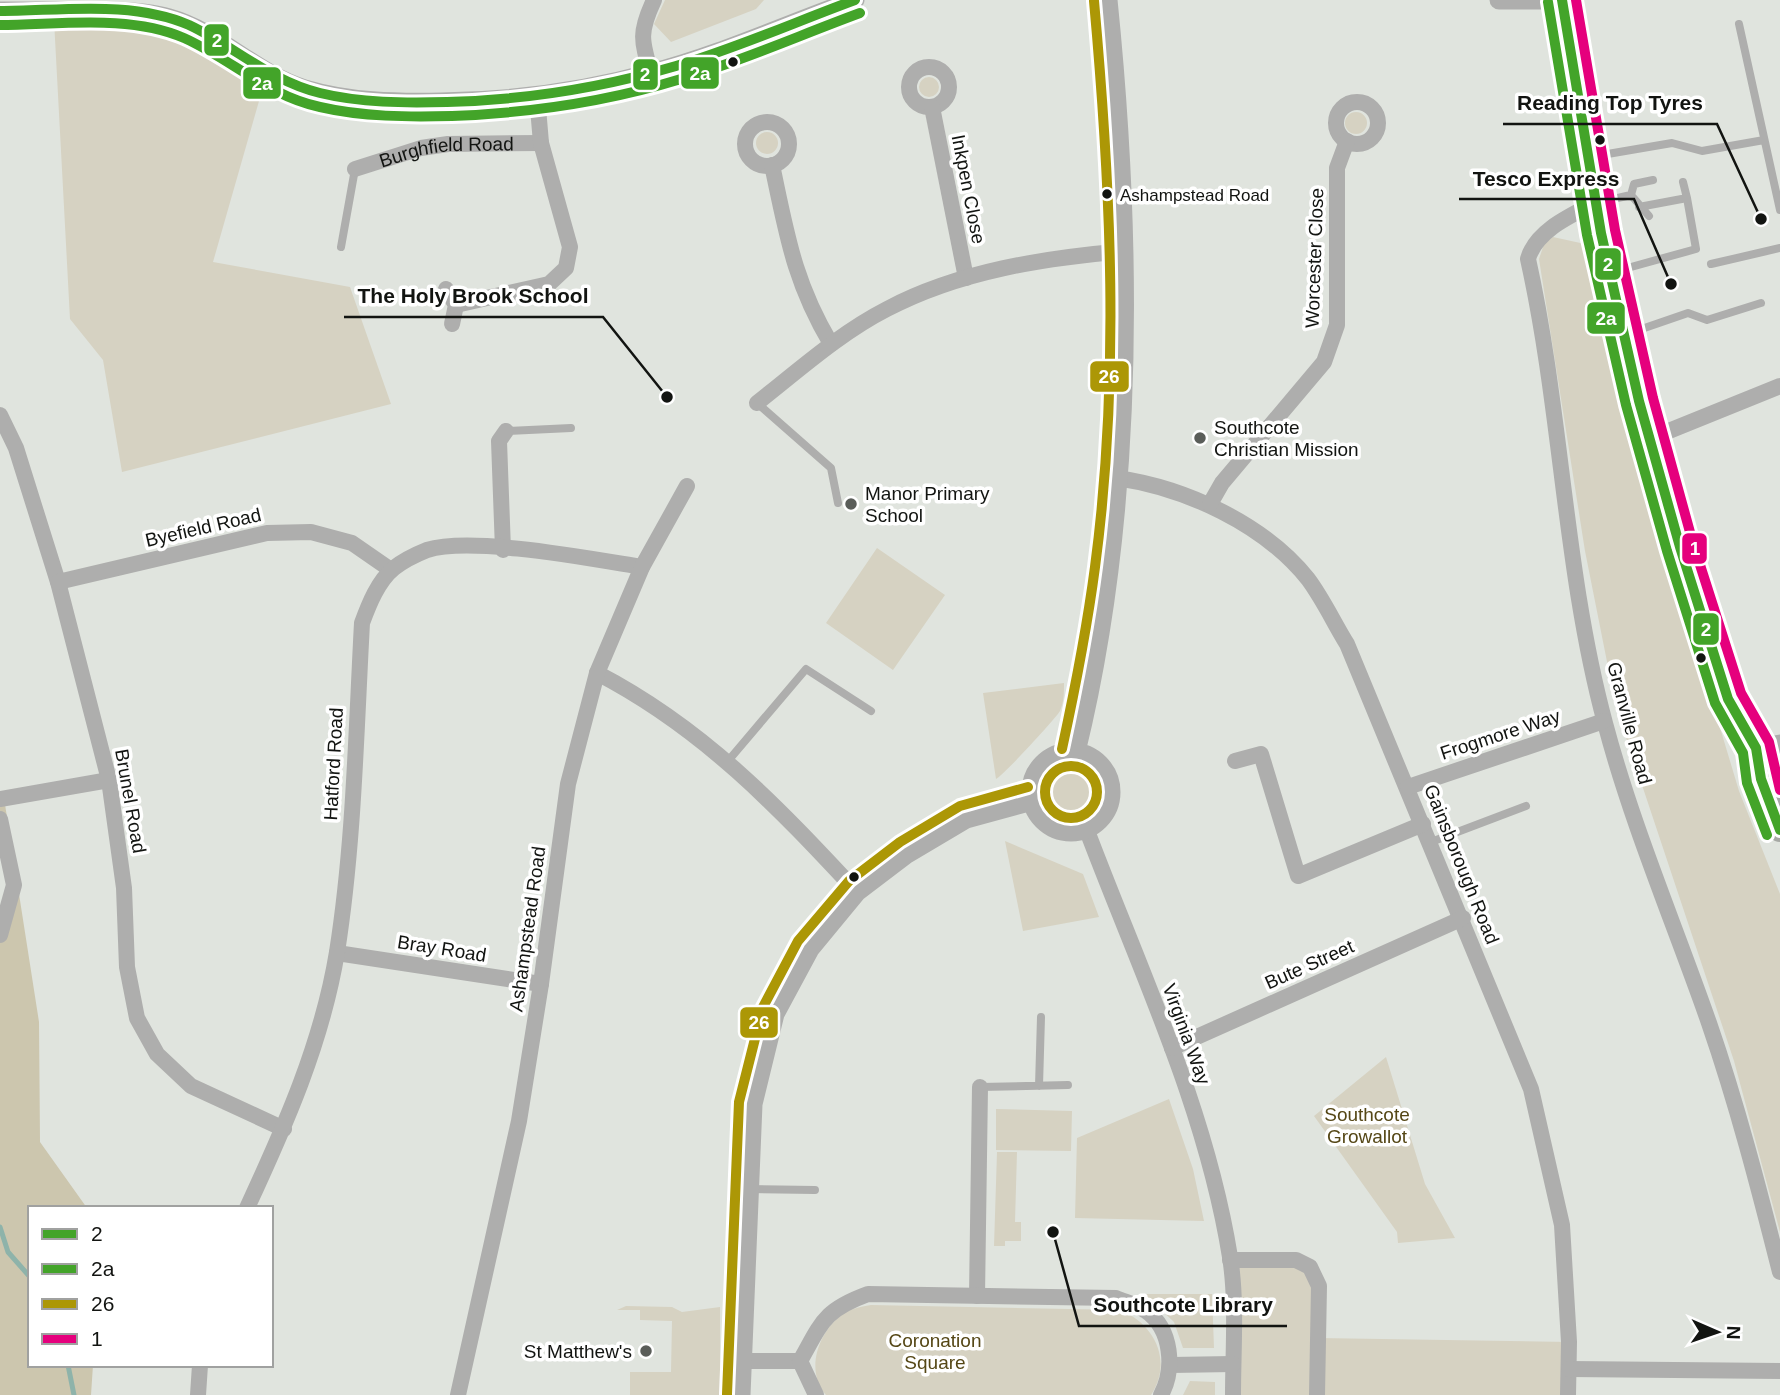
<svg xmlns="http://www.w3.org/2000/svg" width="1780" height="1395" viewBox="0 0 1780 1395" font-family="Helvetica,sans-serif">
<style>
.green{fill:#d6d2c2}
.forest{fill:#ccc6ae}
.lines{fill:none;stroke-linecap:round;stroke-linejoin:round}
.stream{stroke:#8eb3aa;stroke-width:5}
.service{stroke:#aeaead;stroke-width:8}
.minor{stroke:#aeaead;stroke-width:16}
.tertiary{stroke:#aeaead;stroke-width:19}
.primary{stroke:#a6a8a4;stroke-width:24}
.bus-1-casing{stroke:#fff;stroke-width:16}
.bus-2-casing{stroke:#fff;stroke-width:16}
.bus-3-casing{stroke:#fff;stroke-width:16}
.bus-4-casing{stroke:#fff;stroke-width:16}
.bus-1{stroke:#43a429;stroke-width:10}
.bus-2{stroke:#43a429;stroke-width:10}
.bus-3{stroke:#ac9706;stroke-width:10}
.bus-4{stroke:#e5007d;stroke-width:10}
.bus-dot{fill:#121411;stroke:#fff;stroke-width:2.5}
.poi-dot{fill:#5a5d59;stroke:#fff;stroke-width:2.5}
.labels{text-anchor:middle;stroke-width:7;stroke-linejoin:round;paint-order:stroke}
.bus-label{font-size:17px;fill:#121411;stroke:#fff;text-anchor:start}
.street-label{font-size:19px;fill:#121411;stroke:#fff}
.poi-label{font-size:19px;fill:#121411;stroke:#fff;text-anchor:start}
.park-label{font-size:19px;fill:#554716;stroke:#fff}
.leader{fill:none;stroke:#121411;stroke-width:2.5}
.callout-dot{fill:#121411;stroke:#fff;stroke-width:2.5}
.callout-label{font-size:21px;text-anchor:middle;font-weight:bold;fill:#121411;stroke:#fff;stroke-width:7;stroke-linejoin:round;paint-order:stroke}
.line-badge{stroke:#fff;stroke-width:2.5}
.badge-label{font-size:19px;text-anchor:middle;font-weight:bold;fill:#fff}
</style>
<rect width="100%" height="100%" fill="#e0e4de"/>
<!-- green -->
<path class="green" d="M665 0H764L756 9 671 42 654 24Z
M54 20 165 36 263 87 213 262 350 287 391 404 122 472 103 360 70 319Z
M919 87a10 10 0 1 1 20 0a10 10 0 1 1-20 0Z
M1345 123a11 11 0 1 1 22 0a11 11 0 1 1-22 0Z
M756 143a11 11 0 1 1 22 0a11 11 0 1 1-22 0Z
M1553 237 1585 244 1685 611 1739 791 1780 894V1232L1734 1061 1616 707 1585 551 1539 259 1544 244Z
M877 548 945 595 893 670 826 623Z
M1064 683C1064 693 1064 702 1060 711 1056 718 1003 776 996 779L983 693Z
M1038 792a32 32 0 1 1 64 0a32 32 0 1 1-64 0Z
M1005 841 1083 874 1099 917 1023 931Z
M1386 1057 1425 1184 1455 1238 1398 1243 1397 1232 1314 1116Z
M1169 1099 1193 1169 1204 1221 1075 1218 1077 1138Z
M996 1109 1072 1111 1071 1151 996 1150Z
M997 1152H1017L1015 1222H1021V1241H1005V1246H994Z
M1230 1260 1310 1267 1318 1338 1569 1342 1568 1395H1233Z
M1144 1294H1212L1214 1348H1183L1174 1322Z
M871 1305 1121 1310C1155 1325 1173 1361 1151 1395H826C805 1371 818 1334 840 1316 848 1309 860 1307 871 1305Z
M626 1306 672 1307 682 1312 720 1307V1395H630V1372H671L672 1321 640 1320V1310H617Z
M1190 1381 1215 1382V1395H1183Z"/>
<!-- forest -->
<path class="forest" d="M4 798 39 1022 40 1142 87 1208H30V1365H93L91 1395H0V935L14 885 0 819V799Z"/>
<g class="lines">
<!-- stream -->
<path class="stream" d="M0 1227 8 1252 30 1277
M68 1365 74 1395"/>
<!-- service -->
<path class="service" d="M1739 24 1780 210
M1590 157 1672 143 1702 151 1764 140
M1683 182 1687 198
M1631 195 1634 184 1653 180
M1600 202 1631 195 1649 216
M341 247 355 169
M1711 264 1780 248
M1613 272 1696 249 1687 198 1639 207
M1627 334 1688 313 1707 320 1761 303
M757 403 831 468 838 503
M506 431 571 428
M728 761 806 669 871 711
M1431 842 1526 806
M1039 1086 1041 1017
M980 1087 1068 1085
M749 1189 815 1190"/>
<!-- minor -->
<g class="minor">
<circle cx="929" cy="87" r="20"/>
<path d="M651 73C641 40 639 32 654 0"/>
<circle cx="1357" cy="123" r="21"/>
<path d="M932 107 966 278"/>
<circle cx="767" cy="144" r="22"/>
<path d="M772 165C787 235 794 282 831 344"/>
<path id="s1" d="M355 169 421 148 448 144 541 143"/>
<path d="M1597 202C1572 215 1536 230 1528 259 1562 412 1564 571 1605 723 1632 825 1674 923 1709 1023 1737 1104 1759 1189 1780 1272"/>
<path d="M446 289 456 305 452 324"/>
<path d="M456 305 549 284 566 268 570 247 541 143 537 96"/>
<path d="M757 403C799 370 840 333 887 309 959 271 1044 258 1125 251"/>
<path d="M0 415 16 448 58 582 109 780 124 888 127 967 137 1018 157 1054 191 1086 284 1129"/>
<path d="M1649 439 1780 386"/>
<path d="M1117 478C1186 488 1264 524 1308 579 1323 599 1334 623 1347 644L1531 1089 1562 1225 1569 1342 1568 1395"/>
<path d="M1210 504 1222 483 1324 362 1337 325V168L1347 141"/>
<path d="M503 550 499 441 506 431"/>
<path d="M58 582 267 533 311 532 352 543 391 570"/>
<path d="M597 673C703 728 777 806 857 892"/>
<path d="M1235 761 1261 754 1298 876 1423 824"/>
<path d="M1408 787 1604 721"/>
<path d="M0 799 109 780"/>
<path d="M0 819 14 885 0 935"/>
<path d="M1086 828C1139 969 1206 1107 1230 1257 1237 1301 1233 1350 1233 1395"/>
<path d="M337 953 541 984"/>
<path d="M1172 1048 1463 918"/>
<path d="M247 1208C285 1126 322 1043 337 952 354 844 356 733 362 623 369 604 378 581 394 568 403 561 417 554 427 550 472 536 592 559 642 567"/>
<path d="M1230 1260H1296L1310 1267 1319 1286 1317 1395"/>
<path d="M977 1296 980 1087"/>
<path d="M741 1361H800"/>
<path d="M1171 1365 1233 1364"/>
<path d="M1569 1369 1780 1371"/>
<path d="M198 1395 200 1365"/>
<path d="M458 1395 519 1121 541 984 568 784 597 673 642 567 687 486"/>
<path d="M816 1395 800 1361C822 1322 824 1310 868 1294L1116 1298C1125 1302 1138 1305 1146 1311 1172 1329 1175 1369 1161 1395"/>
</g>
<!-- tertiary -->
<path class="tertiary" d="M1499 0H1549
M0 11C46 12 127 6 169 18 219 32 256 74 305 89 349 102 396 103 441 102 512 101 583 92 651 73 720 55 787 24 855 0
M1756 748 1780 744
M1076 752C1135 511 1133 245 1108 0
M1031 792a40 40 0 1 1 80 0a40 40 0 1 1-80 0Z
M741 1395 753 1104 775 1014 810 949 857 892 907 854 966 819 1032 801"/>
<!-- primary -->
<path class="primary" d="M1562 0 1601 233 1639 401 1680 547 1728 699 1756 748 1761 779 1780 830"/>
<!-- bus-1 casing -->
<g class="bus-1-casing">
<path id="bus-1" d="M1562 0 1601 233 1639 401 1680 547 1728 699 1756 748 1761 779 1780 830
M0 11C60 11 132 0 189 25 234 46 270 81 320 93 361 103 404 103 447 102 525 100 601 88 676 66 737 48 795 22 855 0"/>
</g>
<!-- bus-2 casing -->
<g class="bus-2-casing">
<path id="bus-2" d="M1548 2 1587 235 1626 405 1667 551 1715 703 1743 753 1747 783 1767 835
M0 25C58 25 129 14 184 38 231 59 268 96 320 107 363 117 408 117 452 116 529 113 606 102 681 79 742 61 800 35 860 13"/>
</g>
<!-- bus-3 casing -->
<g class="bus-3-casing">
<path id="bus-3" d="M1062 749C1075 689 1087 628 1095 567 1120 379 1111 189 1094 1
M1045 792a26 26 0 1 1 52 0a26 26 0 1 1-52 0Z
M727 1394 739 1102 763 1007 798 941 849 881 900 842 960 806 1028 787"/>
</g>
<!-- bus-4 casing -->
<g class="bus-4-casing">
<path id="bus-4" d="M1576 0 1615 230 1653 398 1693 543 1741 693 1769 742 1780 790"/>
</g>
<!-- bus-1 -->
<use href="#bus-1" class="bus-1"/>
<!-- bus-2 -->
<use href="#bus-2" class="bus-2"/>
<!-- bus-3 -->
<use href="#bus-3" class="bus-3"/>
<!-- bus-4 -->
<use href="#bus-4" class="bus-4"/>
</g>
<!-- markers -->
<g class="bus-dot">
<circle cx="733" cy="62" r="6"/>
<circle cx="1600" cy="140" r="6"/>
<circle cx="1107" cy="194" r="6"/>
<circle cx="1701" cy="658" r="6"/>
<circle cx="854" cy="877" r="6"/>
</g>
<g class="poi-dot">
<circle cx="1200" cy="438" r="7"/>
<circle cx="851" cy="504" r="7"/>
<circle cx="646" cy="1351" r="7"/>
</g>
<g class="labels">
<!-- bus labels -->
<g class="bus-label">
<text x="1120" y="201">Ashampstead Road</text>
</g>
<!-- street labels -->
<g class="street-label">
<text dy="7" stroke="none"><textPath href="#s1" startOffset="94">Burghfield Road</textPath></text>
<text transform="translate(969 189) rotate(79)" y="7">Inkpen Close</text>
<text transform="translate(1314 258) rotate(-88)" y="7">Worcester Close</text>
<text transform="translate(203 527) rotate(-13)" y="7">Byefield Road</text>
<text transform="translate(1630 723) rotate(75)" y="7">Granville Road</text>
<text transform="translate(1500 734) rotate(-18)" y="7">Frogmore Way</text>
<text transform="translate(333 764) rotate(-87)" y="7">Hatford Road</text>
<text transform="translate(131 801) rotate(80)" y="7">Brunel Road</text>
<text transform="translate(1462 864) rotate(68)" y="7">Gainsborough Road</text>
<text transform="translate(527 929) rotate(-82)" y="7">Ashampstead Road</text>
<text transform="translate(442 948) rotate(9)" y="7">Bray Road</text>
<text transform="translate(1309 964) rotate(-24)" y="7">Bute Street</text>
<text transform="translate(1187 1034) rotate(70)" y="7">Virginia Way</text>
</g>
<!-- poi labels -->
<g class="poi-label">
<text x="1214" y="434">Southcote<tspan x="1214" dy="22">Christian Mission</tspan></text>
<text x="865" y="500">Manor Primary<tspan x="865" dy="22">School</tspan></text>
<text x="632" y="1358" text-anchor="end">St Matthew's</text>
</g>
<!-- park labels -->
<g class="park-label">
<text x="1367" y="1121">Southcote<tspan x="1367" dy="22">Growallot</tspan></text>
<text x="935" y="1347">Coronation<tspan x="935" dy="22">Square</tspan></text>
</g>
</g>
<!-- callouts -->
<path class="leader" d="M1761 219L1717 124H1503M1671 284L1634 199H1459M667 397L603 317H344M1053 1232L1079 1326H1287"/>
<g class="callout-dot">
<circle cx="1761" cy="219" r="7"/>
<circle cx="1671" cy="284" r="7"/>
<circle cx="667" cy="397" r="7"/>
<circle cx="1053" cy="1232" r="7"/>
</g>
<g class="callout-label">
<text x="1610" y="110">Reading Top Tyres</text>
<text x="1546" y="186">Tesco Express</text>
<text x="473" y="303">The Holy Brook School</text>
<text x="1183" y="1312">Southcote Library</text>
</g>
<g class="line-badge">
<rect x="203" y="23" width="27" height="34" rx="7" fill="#43a429"/>
<rect x="680" y="56" width="40" height="34" rx="7" fill="#43a429"/>
<rect x="632" y="58" width="27" height="33" rx="7" fill="#43a429"/>
<rect x="242" y="66" width="40" height="34" rx="7" fill="#43a429"/>
<rect x="1594" y="247" width="28" height="34" rx="7" fill="#43a429"/>
<rect x="1586" y="301" width="40" height="34" rx="7" fill="#43a429"/>
<rect x="1089" y="360" width="41" height="33" rx="7" fill="#ac9706"/>
<rect x="1681" y="532" width="27" height="33" rx="7" fill="#e5007d"/>
<rect x="1692" y="612" width="28" height="34" rx="7" fill="#43a429"/>
<rect x="739" y="1006" width="40" height="33" rx="7" fill="#ac9706"/>
</g>
<g class="badge-label">
<text x="217" y="47">2</text>
<text x="700" y="80">2a</text>
<text x="645" y="81">2</text>
<text x="262" y="90">2a</text>
<text x="1608" y="271">2</text>
<text x="1606" y="325">2a</text>
<text x="1109" y="383">26</text>
<text x="1695" y="555">1</text>
<text x="1706" y="636">2</text>
<text x="759" y="1029">26</text>
</g>
<!-- legend -->
<rect x="28" y="1206" width="245" height="161" fill="#ffffff" stroke="#a0a1a0" stroke-width="2"/>
<rect x="42" y="1229" width="35" height="10" fill="#43a429" stroke="#a0a1a0" stroke-width="2"/>
<text x="91" y="1241" font-size="21" fill="#121411">2</text>
<rect x="42" y="1264" width="35" height="10" fill="#43a429" stroke="#a0a1a0" stroke-width="2"/>
<text x="91" y="1276" font-size="21" fill="#121411">2a</text>
<rect x="42" y="1299" width="35" height="10" fill="#ac9706" stroke="#a0a1a0" stroke-width="2"/>
<text x="91" y="1311" font-size="21" fill="#121411">26</text>
<rect x="42" y="1334" width="35" height="10" fill="#e5007d" stroke="#a0a1a0" stroke-width="2"/>
<text x="91" y="1346" font-size="21" fill="#121411">1</text>
<!-- north arrow -->
<g transform="translate(1717 1332) rotate(92)" stroke="#ffffff" stroke-width="5" paint-order="stroke">
<path d="M0-5L12 26L0 18L-12 26Z" fill="#121411"/>
<text y="-10" font-size="19" font-weight="bold" text-anchor="middle" fill="#121411">N</text>
</g>
</svg>
